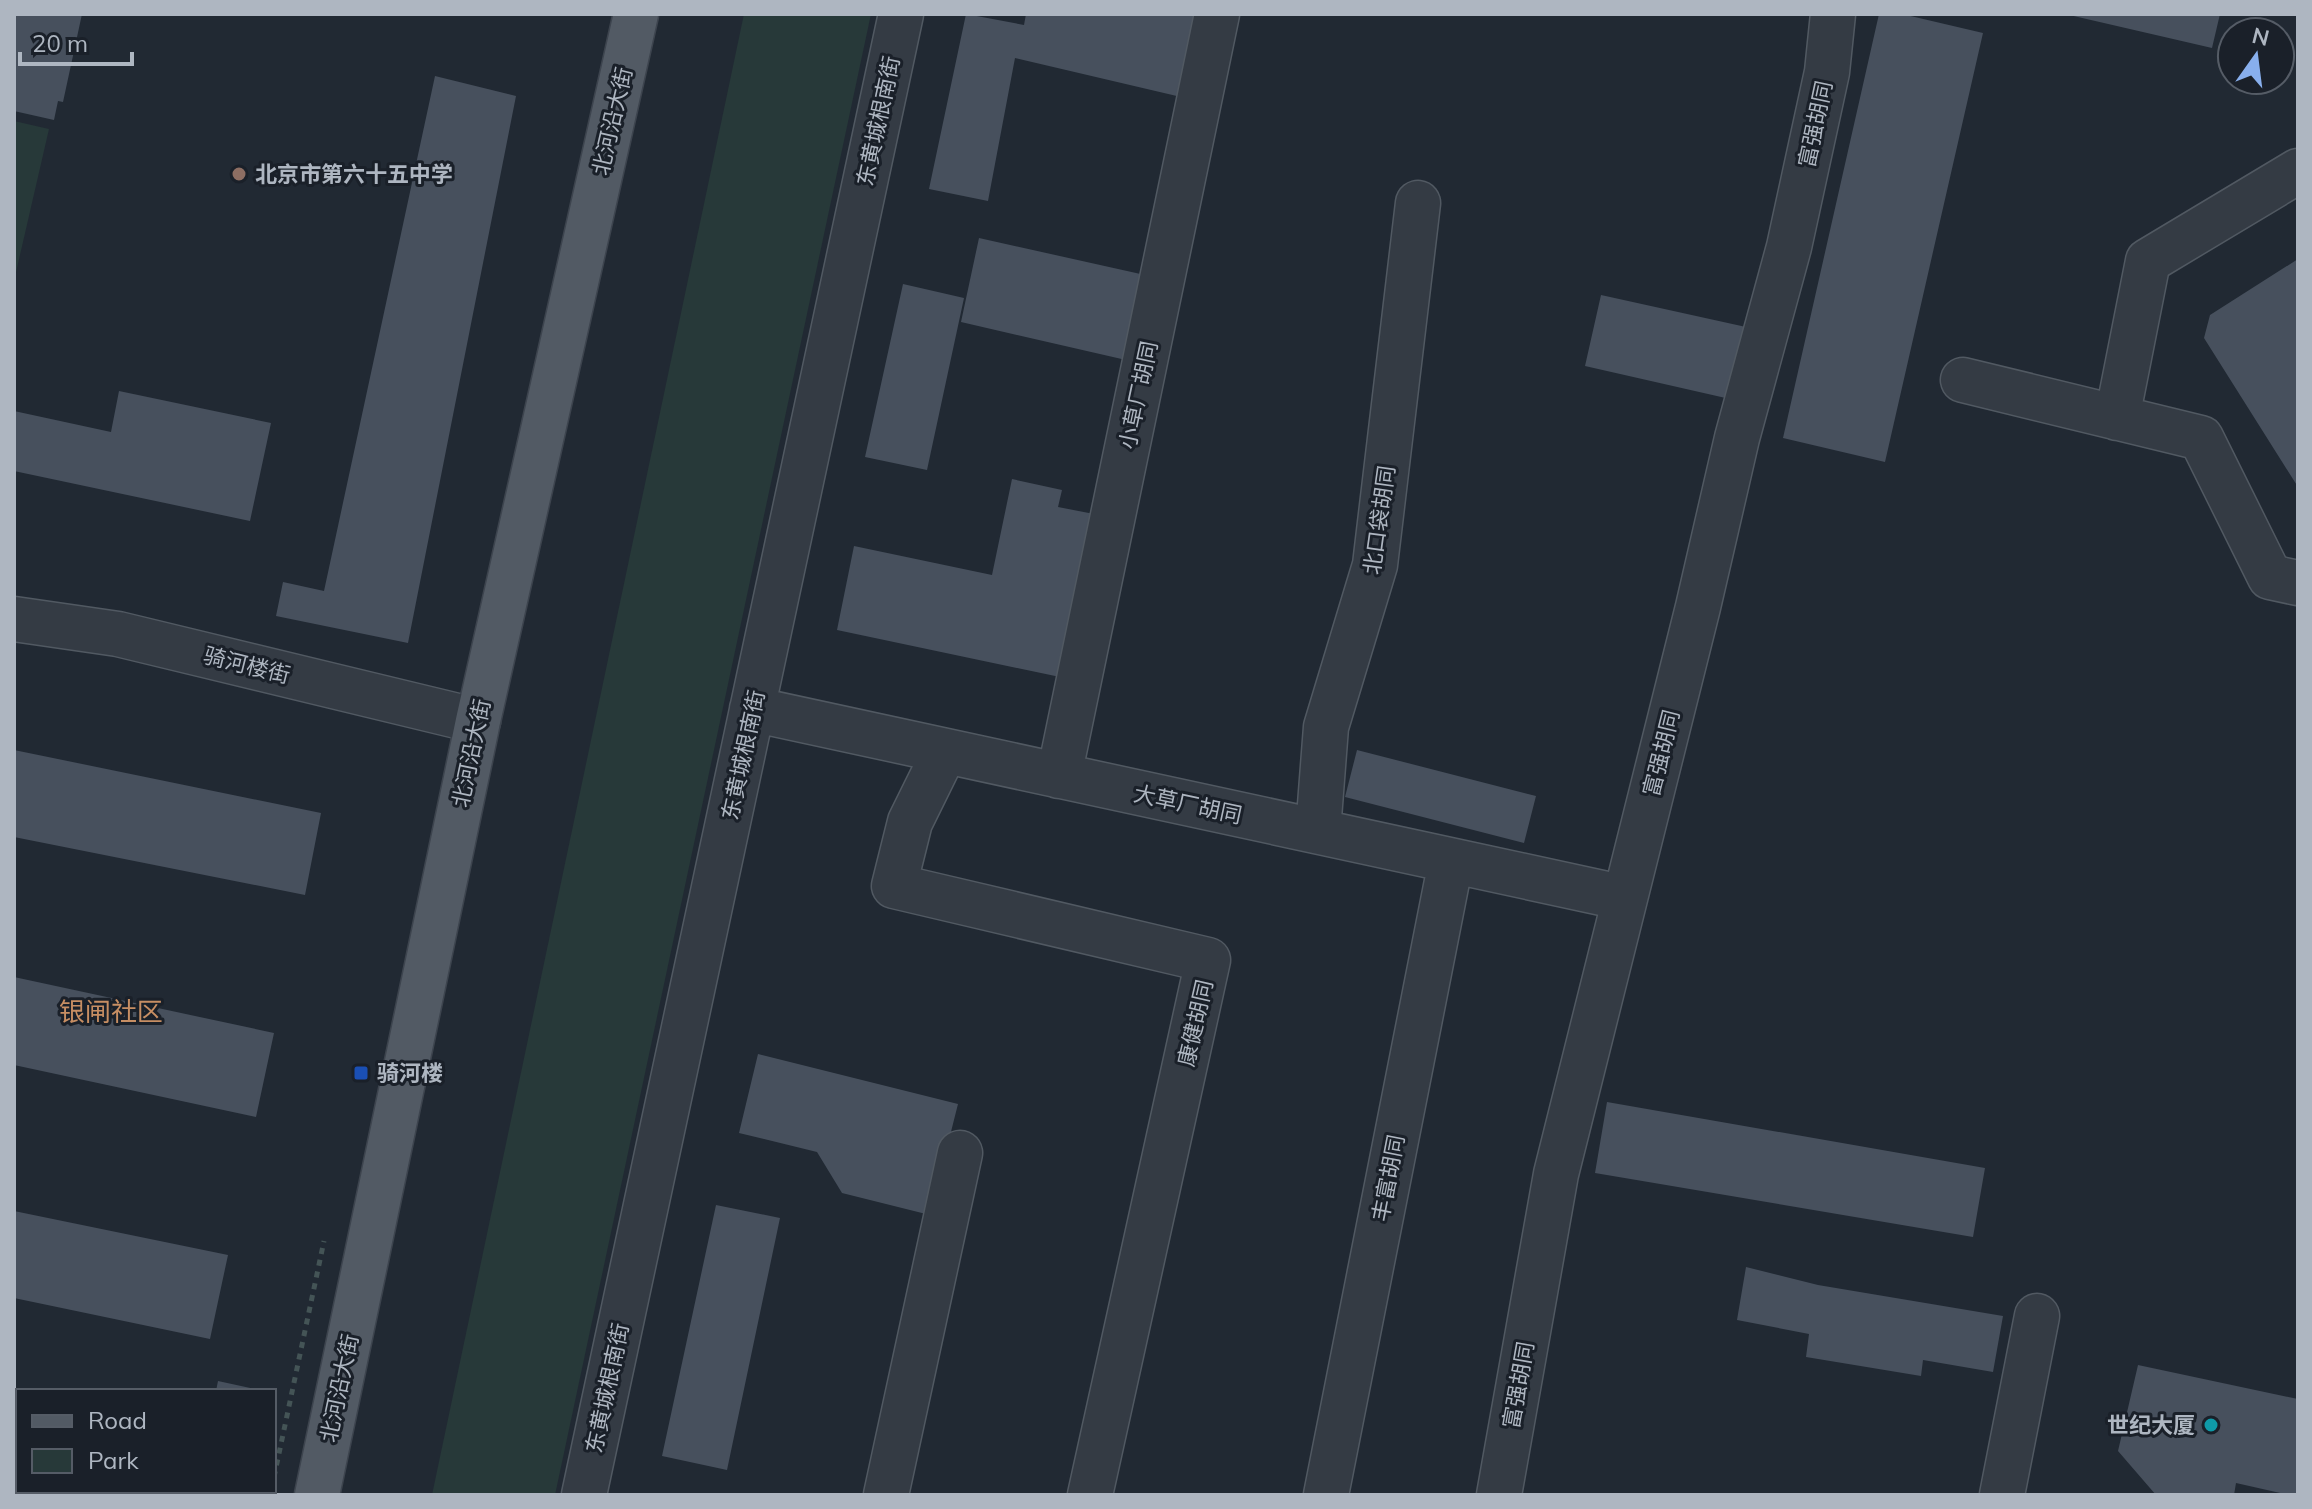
<svg xmlns="http://www.w3.org/2000/svg" width="2312" height="1509" viewBox="0 0 2312 1509" font-family="Mulish,'Noto Sans SC',sans-serif">
<style>
.green{fill:#273939}
.building{fill:#47505d}
.lines{fill:none;stroke-linecap:round;stroke-linejoin:round}
.minor-casing{stroke:#515962;stroke-width:47}
.major-casing{stroke:#3d444e;stroke-width:47}
.path{stroke:#445456;stroke-width:5;stroke-dasharray:6 6;stroke-linecap:butt}
.minor{stroke:#343b44;stroke-width:44}
.major{stroke:#525a64;stroke-width:44}
.education-dot{fill:#8d6e63;stroke:#1a2029;stroke-width:3}
.transit-dot{fill:#1a4fb4;stroke:#1a2029;stroke-width:3}
.culture-dot{fill:#0f9aa8;stroke:#1a2029;stroke-width:3}
.labels{text-anchor:middle;stroke-width:6;stroke-linejoin:round;paint-order:stroke}
.street-label{font-size:22px;fill:#aeb6c1;stroke:#1a2029}
.poi-label{font-size:22px;font-weight:bold;fill:#aeb6c1;stroke:#1a2029;text-anchor:start}
.quarter-label{font-size:26px;fill:#c78e63;stroke:#1a2029}
</style>
<rect width="100%" height="100%" fill="#212933"/>
<!-- green -->
<path class="green" d="M744 14H871L555 1495H432Z
M14 121 49 129 14 281Z"/>
<!-- building -->
<path class="building" d="M14 14H82L63 102 58 101 54 120 14 111Z
M966 14 1024 25 1026 14H1196L1181 97 1015 58 988 201 929 189Z
M1879 14H1902L1983 33 1885 462 1783 438Z
M2065 14H2220L2212 48Z
M435 76 516 96 408 643 276 616 283 582 324 591Z
M979 238 1145 275 1126 360 961 322Z
M2298 259V487L2204 338 2210 315Z
M903 284 964 298 927 470 865 457Z
M1601 295 1746 327 1730 399 1585 366Z
M119 391 271 423 250 521 14 471V411L111 432Z
M1012 479 1062 490 1058 507 1094 514 1060 677 837 630 854 546 992 575Z
M14 750 321 813 305 895 14 837Z
M1357 750 1536 796 1524 843 1345 797Z
M14 977 274 1033 256 1117 14 1065Z
M758 1054 958 1104 930 1215 842 1193 817 1152 739 1133Z
M1607 1102 1985 1168 1973 1237 1595 1173Z
M716 1205 780 1218 727 1470 662 1456Z
M14 1211 228 1255 210 1339 14 1298Z
M1746 1267 1818 1285 2003 1316 1993 1372 1923 1360 1921 1376 1806 1357 1809 1334 1737 1320Z
M2138 1365 2298 1399V1495H2289L2236 1483 2234 1495H2156L2118 1451Z
M218 1381 259 1390V1391H216Z
M14 1424H18V1486L14 1485Z
M51 1491H187L186 1495H63Z"/>
<g class="lines">
<!-- minor casing -->
<g class="minor-casing">
<path id="minor" d="M1963 380 2201 438 2270 577 2298 583
M2117 418 2148 261 2298 171
M14 619 118 634 478 721
M752 709 1625 898
M945 751 910 822 894 886 1208 960 1090 1495
M1059 776 1217 14
M1318 831 1326 727 1375 565 1418 203
M584 1495 901 14
M886 1495 960 1153
M1326 1495 1451 861
M1499 1495 1556 1174 1698 607 1737 438 1789 247 1827 72 1833 14
M2002 1495 2037 1316"/>
</g>
<!-- major casing -->
<g class="major-casing">
<path id="major" d="M317 1495 478 721 636 14"/>
</g>
<!-- path -->
<path class="path" d="M274 1477 324 1241
M270 1495 271 1491"/>
<!-- minor -->
<use href="#minor" class="minor"/>
<!-- major -->
<use href="#major" class="major"/>
</g>
<!-- markers -->
<circle class="education-dot" cx="239" cy="174" r="8"/>
<rect class="transit-dot" x="353" y="1065" width="16" height="16" rx="4"/>
<circle class="culture-dot" cx="2211" cy="1425" r="8"/>
<g class="labels">
<!-- street labels -->
<g class="street-label">
<text transform="translate(612 121) rotate(-77)" y="8">北河沿大街</text>
<text transform="translate(878 121) rotate(-78)" y="8">东黄城根南街</text>
<text transform="translate(1815 124) rotate(-78)" y="8">富强胡同</text>
<text transform="translate(1138 395) rotate(-78)" y="8">小草厂胡同</text>
<text transform="translate(1379 520) rotate(-82)" y="8">北口袋胡同</text>
<text transform="translate(247 665) rotate(14)" y="8">骑河楼街</text>
<text transform="translate(471 753) rotate(-78)" y="8">北河沿大街</text>
<text transform="translate(1661 753) rotate(-76)" y="8">富强胡同</text>
<text transform="translate(743 755) rotate(-78)" y="8">东黄城根南街</text>
<text transform="translate(1188 804) rotate(12)" y="8">大草厂胡同</text>
<text transform="translate(1195 1023) rotate(-77)" y="8">康健胡同</text>
<text transform="translate(1388 1178) rotate(-79)" y="8">丰富胡同</text>
<text transform="translate(1518 1385) rotate(-80)" y="8">富强胡同</text>
<text transform="translate(339 1388) rotate(-78)" y="8">北河沿大街</text>
<text transform="translate(607 1388) rotate(-78)" y="8">东黄城根南街</text>
</g>
<!-- poi labels -->
<g class="poi-label">
<text x="255" y="182">北京市第六十五中学</text>
<text x="377" y="1081">骑河楼</text>
<text x="2195" y="1433" text-anchor="end">世纪大厦</text>
</g>
<!-- quarter labels -->
<g class="quarter-label">
<text x="111" y="1021">银闸社区</text>
</g>
</g>
<!-- border -->
<rect width="2312" height="1509" fill="none" stroke="#aeb6c1" stroke-width="32"/>
<!-- legend -->
<rect x="16" y="1389" width="260" height="104" fill="#1a2029" stroke="#555c66" stroke-width="2"/>
<rect x="32" y="1415" width="40" height="12" fill="#525a64" stroke="#555c66" stroke-width="2"/>
<text x="88" y="1429" font-size="24" fill="#aeb6c1">Road</text>
<rect x="32" y="1449" width="40" height="24" fill="#273939" stroke="#555c66" stroke-width="2"/>
<text x="88" y="1469" font-size="24" fill="#aeb6c1">Park</text>
<!-- north arrow -->
<g transform="translate(2256 56) rotate(14)"><circle r="38" fill="#1a2029" stroke="#555c66" stroke-width="2"/>
<path d="M0-6L14 30L0 20L-14 30Z" fill="#88afed"/>
<text y="-12" font-size="22" font-weight="bold" text-anchor="middle" fill="#aeb6c1">N</text>
</g>
<!-- scale -->
<path d="M20 52v12h112v-12" fill="none" stroke="#aeb6c1" stroke-width="4"/>
<text x="32" y="52" font-size="24" fill="#aeb6c1" stroke="#1a2029" stroke-width="6" paint-order="stroke">20 m</text>
</svg>
